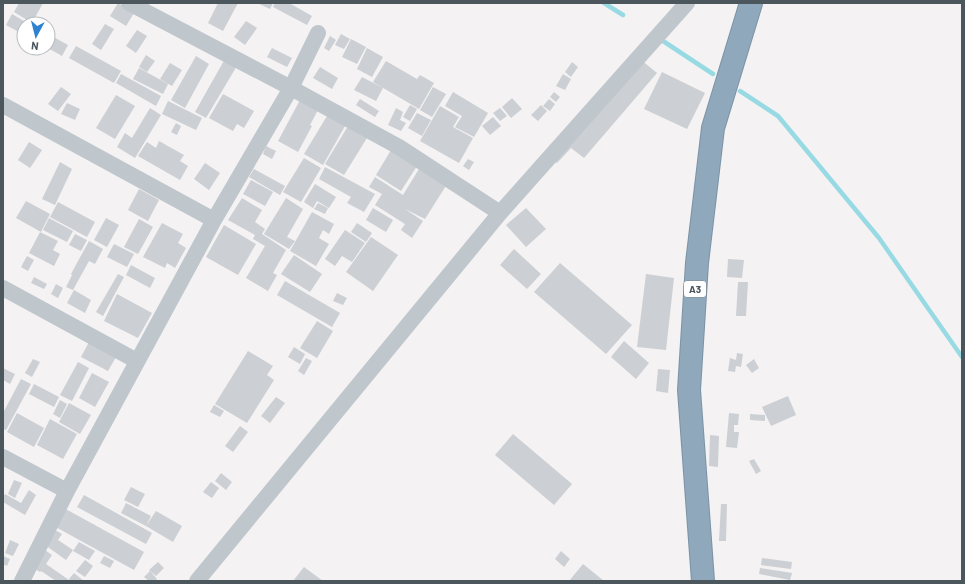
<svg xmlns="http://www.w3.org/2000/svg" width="965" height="584" viewBox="0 0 965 584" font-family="Barlow,sans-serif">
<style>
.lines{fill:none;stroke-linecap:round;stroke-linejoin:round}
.stream{stroke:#98dae4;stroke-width:4.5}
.building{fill:#cccfd3}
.highway-casing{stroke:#7b93a6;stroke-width:24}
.minor{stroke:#bfc7cd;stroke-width:16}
.highway{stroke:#8fa8bb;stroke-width:22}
.labels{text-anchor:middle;stroke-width:3;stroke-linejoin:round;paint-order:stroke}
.shield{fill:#fff;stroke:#82898e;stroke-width:1}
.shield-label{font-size:10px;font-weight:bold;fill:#4c565d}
</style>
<rect width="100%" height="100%" fill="#f4f2f2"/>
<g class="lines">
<!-- stream -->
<path class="stream" d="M604 3 623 15
M663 41 713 74
M740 91 778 116 879 238 962 357"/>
</g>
<!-- building -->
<path class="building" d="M19 3H43L32 23 14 12Z
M118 3 134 13 126 26 110 16Z
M218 3H238L223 31 208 23Z
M257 3H273L270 9Z
M275 3H289L312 16 307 25 273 7Z
M12 14 29 24H24V35L6 25Z
M246 21 257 28 245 45 234 37Z
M105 24 114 29 101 50 92 44Z
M137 30 147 36 136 53 126 46Z
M48 34 68 45 62 56 48 48Z
M341 34 350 39 344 49 335 45Z
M330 36 336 40 329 51 324 48Z
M351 39 366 47 357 64 342 57Z
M76 46 121 71 114 83 69 58Z
M272 48 292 58 287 67 267 57Z
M367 48 383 57 372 77 357 69Z
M146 55 155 61 147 72 139 67Z
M196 56 209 64 185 108 171 100Z
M226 57 238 64 206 118 195 112Z
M640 59 657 73 584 158 571 148 557 163 554 161Z
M386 61 417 79 420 75 434 83 419 109 373 82Z
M572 62 578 67 571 77 565 72Z
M170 63 182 70 172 86 160 79Z
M320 67 338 78 332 89 313 78Z
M139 68 168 84 163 94 133 79Z
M662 72 705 93 687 129 644 109Z
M121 74 161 96 156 106 116 83Z
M563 74 571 79 565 90 556 86Z
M362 77 383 88 376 101 354 90Z
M61 87 71 94 58 111 48 104Z
M433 87 446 94 432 117 420 110Z
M453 92 488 113 474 137 455 127 462 116 445 106Z
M554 92 560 97 556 102 550 97Z
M223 94 254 111 244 128 237 124 233 131 209 118Z
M116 95 135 106 115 139 96 128Z
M512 98 522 109 511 118 502 107Z
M360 99 379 111 375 117 356 105Z
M549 99 555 104 550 111 543 106Z
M300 100 318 110 310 125 312 126 298 152 278 141Z
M168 101 202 118 196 130 162 114Z
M67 103 80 109 75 120 61 114Z
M410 105 417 109 410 121 403 117Z
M541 105 547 111 538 121 531 115Z
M440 106 459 117 453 127 473 138 459 163 420 141Z
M150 108 161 115 135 158 117 147 125 133 132 138Z
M396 108 403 112 400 120 406 123 401 131 388 125Z
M500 108 507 116 500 121 493 113Z
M417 113 431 120 422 136 408 128Z
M327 116 345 126 323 165 304 154Z
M493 117 501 126 490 135 482 126Z
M176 123 181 126 177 135 171 132Z
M348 126 367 138 344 175 325 164Z
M159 141 184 155 180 161 188 166 180 180 138 156 147 142 156 148Z
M29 142 42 150 30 168 18 160Z
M266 146 276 151 272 159 263 154Z
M391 150 417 166 401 191 376 175Z
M304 158 321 168 301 202 283 192Z
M468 159 474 162 469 170 463 166Z
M60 162 72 169 55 205 42 199Z
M205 163 220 173 209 190 194 179Z
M422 164 449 181 425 219 405 209 423 221 412 238 401 230 405 224 375 205 382 194 369 187 375 177 403 195Z
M325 167 375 194 364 212 347 203 351 197 319 179Z
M254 169 285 186 280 195 249 177Z
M251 180 273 192 265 206 243 194Z
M315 184 336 197 329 208 317 201 313 208 304 202Z
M139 189 159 200 148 221 128 210Z
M242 198 262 210 255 222 265 229 262 234 286 250 273 273 277 275 268 291 246 278 265 246 253 239 255 235 228 220Z
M286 198 303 209 287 237 295 241 289 249 264 234Z
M26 201 50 214 41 232 16 218Z
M58 202 95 222 87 237 50 217Z
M318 203 328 208 325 214 314 209Z
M373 208 393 220 386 232 366 220Z
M526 208 546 229 526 247 506 225Z
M312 212 334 224 329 234 323 230 319 238 329 244 316 266 290 251Z
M49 218 73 231 67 242 43 230Z
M106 218 119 225 107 247 94 240Z
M139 219 153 227 138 254 124 247Z
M162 223 183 234 178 243 186 248 175 268 167 263 165 268 143 257Z
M357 223 372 233 366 242 351 232Z
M224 225 256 244 238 275 206 257Z
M345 230 365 243 352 262 342 256 335 266 325 259Z
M40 232 58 241 53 250 60 254 54 266 29 253Z
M75 234 87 240 81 251 69 245Z
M371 237 398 255 373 291 346 272Z
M89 241 103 249 95 264 89 261 73 290 66 287 72 275 71 274Z
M114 244 134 254 127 267 107 257Z
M514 249 541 274 527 289 500 265Z
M294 255 322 274 310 292 281 274Z
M27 256 34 260 28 271 21 267Z
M728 259 744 260 742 278 727 277Z
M560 263 632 325 606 354 534 292Z
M131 265 155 278 150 288 126 275Z
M118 274 124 277 103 316 96 312Z
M646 274 674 278 666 350 637 347Z
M34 277 47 284 44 289 31 283Z
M285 281 340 313 332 327 277 295Z
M738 282H748L746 316H736Z
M56 284 63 288 58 298 51 294Z
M74 290 91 300 85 313 67 303Z
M337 293 347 298 343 305 333 301Z
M117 294 152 313 138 338 104 321Z
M317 321 333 331 317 358 300 348Z
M624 341 649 363 636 379 611 357Z
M89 342 116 357 108 371 81 357Z
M294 347 305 354 300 364 288 357Z
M248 351 273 366 267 375 274 380 247 423 215 404Z
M737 353 743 354 741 367 736 366 735 372 728 371 730 358 736 360Z
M306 358 312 361 304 375 298 371Z
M33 359 40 362 32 377 25 373Z
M754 359 759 368 752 373 746 365Z
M78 362 89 368 72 401 60 395Z
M3 368 15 374 10 384 3 380Z
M658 369 670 370 668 393 656 391Z
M92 373 109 382 95 407 79 398Z
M21 379 31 384 6 430 3 429V413Z
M34 384 59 397 54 407 29 394Z
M788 396 796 415 771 426 762 407Z
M276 397 285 403 270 423 261 416Z
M60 400 67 404 60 418 53 414Z
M69 403 91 415 80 434 59 422Z
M214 405 224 411 220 417 210 412Z
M17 413 44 428 34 447 7 432Z
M729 413 739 414 738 425H734V432H739L737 448 726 447Z
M750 414 765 415V421L750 420Z
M50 419 77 434 63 459 37 445Z
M240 426 248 432 233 452 225 446Z
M513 434 572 484 554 505 495 455Z
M710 435 719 436 718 467 709 466Z
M754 459 761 471 756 474 749 461Z
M221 473 232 482 226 490 215 481Z
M14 480 22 483 15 498 8 494Z
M211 482 219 488 212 498 203 492Z
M131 487 145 494 138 507 124 500Z
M29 490 36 495 25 515 3 502V497L5 494 21 503Z
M84 495 152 533 146 544 77 507Z
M126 503 151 516 146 526 121 513Z
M721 504H727L726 541H719Z
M62 507 144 552 134 570 52 525Z
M156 511 182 526 173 542 146 526Z
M55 530 62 534 58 540 73 550 66 560 45 545Z
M10 540 19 544 13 556 5 553Z
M79 542 95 551 89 560 73 551Z
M42 548 52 555 46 564 69 580 68 581H56L41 571 40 572 30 566Z
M561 551 570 559 564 567 555 559Z
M3 556 10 559 7 566 3 564Z
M104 556 114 561 110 568 100 563Z
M762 558 792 562 791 569 761 565Z
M85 560 93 566 85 577 76 571Z
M158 562 164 568 156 576 149 570Z
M583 564 604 581H569Z
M304 567 323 581H293Z
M760 568 792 573 790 580 759 574Z
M150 571 157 579 154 581H149L144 577Z
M74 573 84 581H71L69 579Z"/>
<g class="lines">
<!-- highway casing -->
<g class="highway-casing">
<path id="highway" d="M703 581 689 390 697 263 713 128 751 3"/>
</g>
<!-- minor -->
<path class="minor" d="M129 3 291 88 399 147 500 213
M3 105 214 220
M3 288 137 361
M3 457 67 491
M22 581 67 491 214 220 291 88 318 33
M197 581 500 213 687 3"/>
<!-- highway -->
<use href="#highway" class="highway"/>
</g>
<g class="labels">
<!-- shield labels -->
<rect class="shield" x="684" y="281" width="22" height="16" rx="3"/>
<g class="shield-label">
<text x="695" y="293">A3</text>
</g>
</g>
<!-- border -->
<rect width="965" height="584" fill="none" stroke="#4c565d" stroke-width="8"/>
<!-- north arrow -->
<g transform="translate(36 36) rotate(187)"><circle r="19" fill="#ffffff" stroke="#b7bbbe"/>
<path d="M0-3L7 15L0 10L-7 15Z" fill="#2e82d2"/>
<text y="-6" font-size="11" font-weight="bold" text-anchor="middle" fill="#4c565d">N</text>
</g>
</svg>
